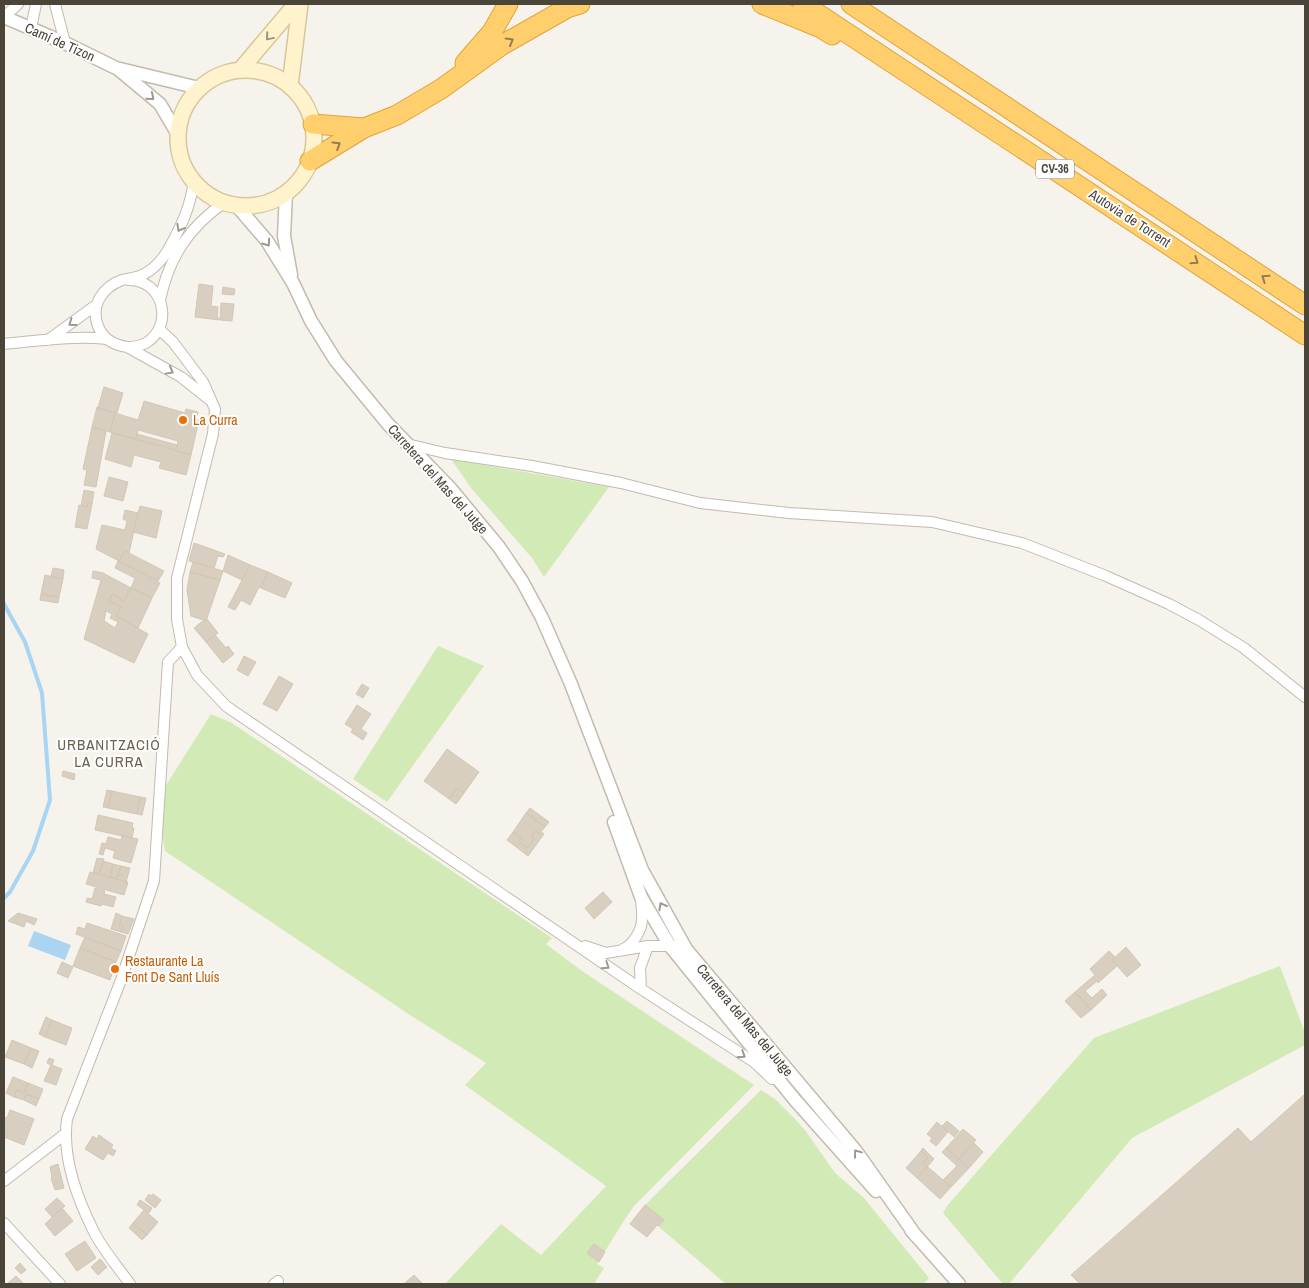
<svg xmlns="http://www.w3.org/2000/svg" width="1309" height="1288" viewBox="0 0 1309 1288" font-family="'Archivo Narrow',sans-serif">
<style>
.green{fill:#d2eab5}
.water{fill:#a9d4f2}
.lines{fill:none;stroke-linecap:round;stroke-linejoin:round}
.stream{stroke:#a9d4f2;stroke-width:4}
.building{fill:#d8cfc1;stroke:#d3c7b4;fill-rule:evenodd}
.minor-casing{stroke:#c2bbae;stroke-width:12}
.tertiary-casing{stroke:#c2bbae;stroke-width:15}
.secondary-casing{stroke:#d6c79b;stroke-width:18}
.motorway-casing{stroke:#e0a43c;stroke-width:21}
.minor{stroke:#fff;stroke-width:10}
.tertiary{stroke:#fff;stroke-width:12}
.secondary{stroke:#fff3cd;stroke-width:15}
.motorway{stroke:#ffcf6e;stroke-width:19}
.oneway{stroke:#9c937c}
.oneway2{stroke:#937c4e}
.oneway3{stroke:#9c9892}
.food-dot{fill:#e8710a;stroke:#fff;stroke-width:2}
.labels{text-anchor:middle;stroke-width:4;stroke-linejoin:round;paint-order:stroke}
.shield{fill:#fff;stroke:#817c74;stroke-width:1}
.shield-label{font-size:12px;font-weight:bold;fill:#4b4439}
.street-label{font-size:14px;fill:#4b4439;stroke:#fff}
.food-label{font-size:14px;fill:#c56008;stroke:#fff;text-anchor:start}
.neighbourhood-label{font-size:15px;letter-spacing:1px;fill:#6e6250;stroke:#fff}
</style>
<rect width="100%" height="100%" fill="#f6f3ec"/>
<!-- green -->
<path class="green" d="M451 459 609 487 544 577 532 558 471 488Z
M438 646 484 666 387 802 353 779Z
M211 714 232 723 552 938 546 944 582 971 754 1085 634 1206 625 1219 597 1264 604 1268 594 1284H445L501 1224 541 1255 606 1186 465 1085 486 1063 410 1015 165 851 161 828 163 790Z
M1280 966 1305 1033V1045L1132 1138 1009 1284H1003L943 1213 947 1206 1094 1038Z
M761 1090 775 1099 793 1117 805 1130 835 1173 864 1198 929 1278 923 1284H726L659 1227 664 1220 645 1205Z"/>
<!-- water -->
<path class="water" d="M34 931 71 945 65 960 28 946Z"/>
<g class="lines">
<!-- stream -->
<path class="stream" d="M4 604 25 642 42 693 50 800 33 851 10 892 4 898"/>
</g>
<!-- building -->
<path class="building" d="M199 284 213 286 211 306 218 307 217 317 219 318V320L195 317Z
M223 287 235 289 234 295 222 294Z
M221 303 234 304 232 321 220 320Z
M104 387 123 393 117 413 98 408Z
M144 401 185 413 186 409 198 412 196 419 199 420 191 455 176 451 178 441 138 430 136 439 110 432 115 413 138 420Z
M97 407 115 413 110 432 92 427Z
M92 427 106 431 96 487 84 485 87 470 83 469Z
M112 433 191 455 186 475 159 468 161 462 134 455 131 467 105 459Z
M137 434 177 445 176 450 136 439Z
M109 477 128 482 123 501 104 496Z
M84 490 94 492 92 504 88 503 87 507 81 506Z
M88 503 92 504 87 529 75 527 79 505 87 507Z
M140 506 162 511 156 538 133 532Z
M125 510 138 513 129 553 125 551 119 561 96 549 102 525 125 530 127 521 123 519Z
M194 543 225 554 223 557 218 556 214 568 189 561Z
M125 551 164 571 158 581 119 561Z
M228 555 250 565 242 580 223 571Z
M118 561 160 583 152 598 131 588 135 578 115 568Z
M193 562 223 571 220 580 190 572Z
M250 565 268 572 261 588 259 587 250 605 241 600 235 610 228 607Z
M53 568 64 570 63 579 51 577Z
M93 571 103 573 131 588 124 601 112 594 109 601 121 607 116 616 148 634 134 663 84 639 101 580 92 578ZM106 611 112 614 110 618 118 622 115 628 104 621Z
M190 572 220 580 206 621 191 616 187 590Z
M268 572 292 583 285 598 261 588Z
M45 575 63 579 59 597 41 594Z
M131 588 152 598 138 628 116 616 121 607 109 601 112 594 124 601Z
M41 594 59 597 58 603 40 600Z
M207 619 218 633 206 642 194 628 204 620 206 621Z
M215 635 226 648 228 646 234 654 223 663 206 642Z
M244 656 256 662 248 676 237 670Z
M279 676 293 684 277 711 263 704Z
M362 684 369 688 363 698 356 694Z
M357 705 371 714 361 729 367 733 363 740 351 732 353 729 345 724Z
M447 749 479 772 464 793 457 788 449 799 424 781Z
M63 771 75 774 74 780 62 776Z
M457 788 464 793 456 804 449 799Z
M107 790 112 791 108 808 103 807Z
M112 791 140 797 137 814 108 808Z
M140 797 146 798 142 815 137 814Z
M530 808 549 822 545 827 526 813Z
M526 813 545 827 539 834 535 831 531 837 534 839 527 848 519 841 521 838 513 832Z
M98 815 133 823 132 828H134L132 838 95 830Z
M535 831 539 834 541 832 544 834 528 856 507 840 513 832 521 838 519 841 527 848 534 839 531 837Z
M122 836 138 839 131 863 113 858 115 851 105 848 103 855 99 854 102 843 106 844 108 837 121 840Z
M97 858 104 859 99 874 93 873Z
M103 861 113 864 110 877 99 874Z
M113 864 121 866 117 879 110 877Z
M121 866 130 868 126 882 117 879Z
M90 872 128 882 124 895 86 884Z
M95 888 105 891 104 894 116 897 113 907 102 904 101 906 86 902 87 898 92 899Z
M603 892 612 902 594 919 585 908Z
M18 913 37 919 34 925 26 921 24 927 8 921Z
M116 913 122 916 119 925 123 926 121 932 111 929Z
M122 916 134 919 128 934 121 932 123 926 119 925Z
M87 923 126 936 121 951 76 934 78 927 85 929Z
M85 937 121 951 116 962 80 948Z
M1126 947 1141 965 1127 977 1112 960Z
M80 948 116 962 110 980 73 966Z
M1109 951 1115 957 1112 960 1117 966 1098 983 1097 981 1085 991 1092 998 1102 989 1107 995 1091 1010 1075 992 1095 975 1090 969Z
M62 962 73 967 68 978 57 973Z
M1075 992 1091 1010 1081 1018 1065 1001Z
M46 1017 52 1020 45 1037 39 1034Z
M52 1020 72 1028 66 1045 45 1037Z
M12 1040 31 1048 24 1064 5 1057Z
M31 1048 39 1051 32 1068 24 1064Z
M49 1058 54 1060 52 1065 62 1069 56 1085 44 1081 51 1065 47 1063Z
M13 1077 28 1083 24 1093 17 1090 14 1097 6 1093Z
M28 1083 43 1089 39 1099 26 1094 24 1100 14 1097 17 1090 24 1093Z
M26 1094 39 1099 36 1106 24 1100Z
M1305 1094V1284H1080L1071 1275 1238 1128 1251 1142Z
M10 1110 34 1119 24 1145 4 1137 6 1133H4V1117L7 1118Z
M947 1121 959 1131 954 1137 942 1126Z
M937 1122 948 1132 936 1146 930 1141 932 1138 927 1134Z
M963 1129 976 1140 959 1159 946 1148Z
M99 1135 113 1145 111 1148 116 1151 113 1156 108 1153 103 1160 85 1149 93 1136 97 1139Z
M974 1143 983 1152 969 1168 959 1159Z
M923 1148 934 1159 927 1167 923 1163 928 1157 921 1151Z
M946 1148 969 1168 951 1187 943 1180 957 1166 942 1152Z
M921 1151 928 1157 923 1163 927 1167 917 1178 906 1168Z
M58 1164 64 1188 55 1190 51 1178 52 1177 50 1167Z
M928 1167 951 1187 940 1199 917 1178Z
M149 1194 151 1196 153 1194 161 1200 155 1208 145 1200Z
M57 1198 65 1206 52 1217 45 1209Z
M140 1200 152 1208 149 1213 137 1205Z
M645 1205 664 1220 659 1226 657 1225 647 1237 630 1224Z
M62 1208 73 1221 55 1236 45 1224Z
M144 1210 158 1222 147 1235 133 1223Z
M133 1223 147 1235 142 1240 129 1228Z
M85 1241 96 1258 77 1271 65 1254Z
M594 1244 605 1252 599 1262 587 1253Z
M100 1259 107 1267 98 1275 91 1267Z
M20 1263 26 1270 21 1274 15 1268Z
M414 1275 422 1283 404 1284Z
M16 1276 24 1284H7Z"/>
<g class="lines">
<!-- minor casing -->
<g class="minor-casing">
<path id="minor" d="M55 4 65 43
M4 17 18 4
M31 28 36 4
M194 181C190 205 185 218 174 239 171 244 168 251 164 256 160 262 151 271 144 274 138 278 129 278 122 280 103 287 90 305 98 326 103 339 114 345 127 347L181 377 210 400
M160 300C169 257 189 227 225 202
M159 329 173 342 203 382 215 409 213 434 177 578V619L182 647 197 675 226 706 641 989 754 1062 772 1079
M48 340 96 305
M4 344C37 341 74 335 107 339
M127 347C134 347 140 346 146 343 175 325 163 279 128 280
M407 444 445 453 532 466 621 483 700 503 789 513 932 522 1022 543 1106 576 1169 604 1199 620 1244 648 1305 697
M585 946 606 953 648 946H674
M623 949C633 945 642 930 642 919 643 912 641 905 641 898
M641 989 640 968 648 946
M4 1181 65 1134
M4 1223 60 1284
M130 1284C118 1267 102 1249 93 1230 76 1196 62 1156 67 1119L121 980 154 881 168 662 182 647
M274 1284 278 1281"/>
</g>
<!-- tertiary casing -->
<g class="tertiary-casing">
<path id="tertiary" d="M4 17 65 43 116 68 199 88
M118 69 160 104 177 133
M286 193 284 236 291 275
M237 206 267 241 293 283 311 321 336 361 388 424 451 489 499 547 522 581 542 618 571 684 642 870 686 949 856 1151 916 1236
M614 822 641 897 670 946 795 1100 876 1191
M911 1230 959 1284"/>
</g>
<!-- secondary casing -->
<g class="secondary-casing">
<path id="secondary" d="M241 69 296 4
M178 138a68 68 0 1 1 136 0a68 68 0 1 1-136 0Z
M290 86 300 4"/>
</g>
<!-- motorway casing -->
<g class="motorway-casing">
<path id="motorway" d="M762 4 821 28 832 35
M803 4 1305 335
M851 4 1305 305
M465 63 492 32 508 4
M313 124 364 128
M310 161 364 128 397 115 441 89 502 45 567 8 580 4"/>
</g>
<!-- minor -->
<use href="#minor" class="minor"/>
<!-- tertiary -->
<use href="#tertiary" class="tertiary"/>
<!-- secondary -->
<use href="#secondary" class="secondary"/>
<!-- motorway -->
<use href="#motorway" class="motorway"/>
</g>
<!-- one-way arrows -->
<defs><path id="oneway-chevron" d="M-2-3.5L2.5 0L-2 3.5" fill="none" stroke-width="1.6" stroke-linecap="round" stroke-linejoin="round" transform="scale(1.25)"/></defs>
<use class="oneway" href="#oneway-chevron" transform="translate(269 37) rotate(130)"/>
<g class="oneway2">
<use href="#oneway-chevron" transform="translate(510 41) rotate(-30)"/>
<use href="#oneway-chevron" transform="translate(337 145) rotate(-32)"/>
<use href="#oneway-chevron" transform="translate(1195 261) rotate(34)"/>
<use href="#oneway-chevron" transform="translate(1265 278) rotate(-146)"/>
</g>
<g class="oneway3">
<use href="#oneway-chevron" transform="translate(151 97) rotate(40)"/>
<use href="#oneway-chevron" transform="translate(180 228) rotate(119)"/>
<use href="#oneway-chevron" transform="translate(267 243) rotate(55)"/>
<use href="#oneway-chevron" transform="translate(72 323) rotate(144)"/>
<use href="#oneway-chevron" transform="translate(170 371) rotate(29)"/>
<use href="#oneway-chevron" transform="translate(662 906) rotate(-119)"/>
<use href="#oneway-chevron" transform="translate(606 966) rotate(34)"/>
<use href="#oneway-chevron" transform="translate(742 1055) rotate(33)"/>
<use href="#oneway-chevron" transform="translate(857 1153) rotate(-127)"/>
</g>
<!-- markers -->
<g class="food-dot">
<circle cx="183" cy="420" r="5"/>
<circle cx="115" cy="969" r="5"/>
</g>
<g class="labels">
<!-- shield labels -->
<rect class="shield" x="1036" y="159.5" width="38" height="19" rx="4"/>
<g class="shield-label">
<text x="1055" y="173">CV-36</text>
</g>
<!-- street labels -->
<g class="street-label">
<text transform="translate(60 42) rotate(24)" y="5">Camí de Tizon</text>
<text transform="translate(1130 218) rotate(33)" y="5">Autovia de Torrent</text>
<text transform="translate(438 479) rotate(48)" y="5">Carretera del Mas del Jutge</text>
<text transform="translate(745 1020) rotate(50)" y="5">Carretera del Mas del Jutge</text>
</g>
<!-- food labels -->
<g class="food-label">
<text x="193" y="425">La Curra</text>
<text x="125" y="966">Restaurante La<tspan x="125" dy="16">Font De Sant Lluís</tspan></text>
</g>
<!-- neighbourhood labels -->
<g class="neighbourhood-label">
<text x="109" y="750">URBANITZACIÓ<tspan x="109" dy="17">LA CURRA</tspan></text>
</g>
</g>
<!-- border -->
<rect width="1309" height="1288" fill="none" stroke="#4b4439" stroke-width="10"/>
</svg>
